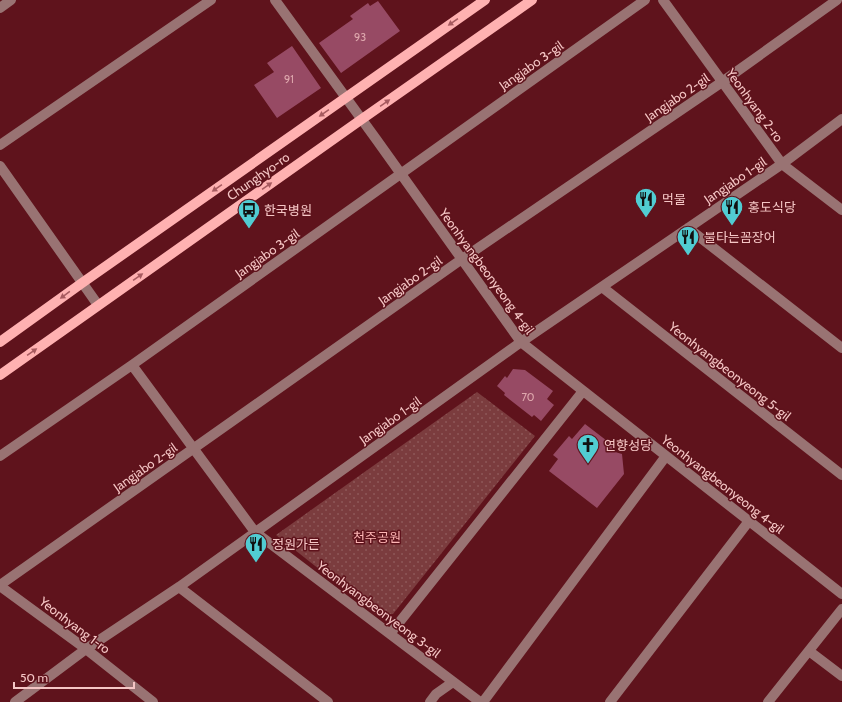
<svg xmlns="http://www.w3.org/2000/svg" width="842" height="702" viewBox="0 0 842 702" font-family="Cabin,'Noto Sans KR',sans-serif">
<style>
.grass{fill:url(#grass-dots)}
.building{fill:#974a64}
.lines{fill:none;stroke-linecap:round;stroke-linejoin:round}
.minor{stroke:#997373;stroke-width:10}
.major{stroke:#ffb1b1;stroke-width:10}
.oneway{fill:#a75a5f}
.labels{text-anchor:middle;stroke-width:3;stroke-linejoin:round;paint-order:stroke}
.number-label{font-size:11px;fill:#dea7ad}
.street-label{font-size:13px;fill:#f5c6c5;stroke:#5f131c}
.poi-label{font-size:13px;fill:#f5c6c5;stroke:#5f131c;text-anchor:start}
.park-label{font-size:13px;fill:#fdb6b5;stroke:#5f131c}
</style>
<defs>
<pattern id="grass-dots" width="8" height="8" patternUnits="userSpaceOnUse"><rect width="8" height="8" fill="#7b3c3e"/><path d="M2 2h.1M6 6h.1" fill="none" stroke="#8e5758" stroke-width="1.8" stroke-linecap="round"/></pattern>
</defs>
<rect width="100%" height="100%" fill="#5f131c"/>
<!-- grass -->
<path class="grass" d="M477 392 535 436 393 614 377 615 276 535Z"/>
<!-- building -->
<path class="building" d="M378 1 400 31 341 73 319 43 353 19 350 16 368 3 370 6Z
M292 46 321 88 277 118 254 85 274 72 267 63Z
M513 369 525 370 553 391 547 399 554 405 541 421 534 415 532 417 504 395 505 393 497 386 505 376 507 378Z
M585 424 615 447V452L622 454 624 474 597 508 549 471 558 459 553 455 569 436 572 439Z"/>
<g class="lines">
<!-- minor -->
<path class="minor" d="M275 0 376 139 521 342 842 594
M663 0 782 164 842 210
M0 8 11 0
M0 145 211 0
M0 166 98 305
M688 228 842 348
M602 287 842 475
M132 365 255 532 480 702
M0 456 132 365 645 0
M0 585 462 259 722 82 837 0
M0 586 86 649 153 702
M179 587 328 702
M390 634 583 391
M809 651 842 676
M15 702 86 649 179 587 521 342 782 164 842 119
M430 702 436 694 453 682
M483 702 666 456
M610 702 749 521
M768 702 842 609"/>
<!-- major -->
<path class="major" d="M0 342 82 283 485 0
M0 375 362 119 532 0"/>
</g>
<!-- one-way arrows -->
<defs><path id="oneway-solid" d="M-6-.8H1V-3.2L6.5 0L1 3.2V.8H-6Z"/></defs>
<g class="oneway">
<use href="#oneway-solid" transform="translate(453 22) rotate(145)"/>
<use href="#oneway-solid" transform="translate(385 103) rotate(-35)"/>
<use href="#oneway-solid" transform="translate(324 113) rotate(145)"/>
<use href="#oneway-solid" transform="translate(267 186) rotate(-35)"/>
<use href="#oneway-solid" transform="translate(217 188) rotate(145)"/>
<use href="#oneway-solid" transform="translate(138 277) rotate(-35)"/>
<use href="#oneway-solid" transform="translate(65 295) rotate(144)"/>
<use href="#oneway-solid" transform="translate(32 352) rotate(-35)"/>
</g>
<!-- icons -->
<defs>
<g id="restaurant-pin" transform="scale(1.15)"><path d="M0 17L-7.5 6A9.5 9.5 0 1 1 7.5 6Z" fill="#51ccd2" stroke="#5f131c"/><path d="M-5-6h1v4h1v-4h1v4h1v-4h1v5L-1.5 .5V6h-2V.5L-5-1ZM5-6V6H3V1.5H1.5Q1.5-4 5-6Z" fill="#111"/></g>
<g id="bus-pin" transform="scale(1.15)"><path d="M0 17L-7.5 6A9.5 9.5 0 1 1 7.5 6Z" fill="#51ccd2" stroke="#5f131c"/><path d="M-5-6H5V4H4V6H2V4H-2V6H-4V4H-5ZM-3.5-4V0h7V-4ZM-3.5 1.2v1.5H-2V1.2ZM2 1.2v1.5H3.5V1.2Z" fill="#111"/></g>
<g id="church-pin" transform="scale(1.15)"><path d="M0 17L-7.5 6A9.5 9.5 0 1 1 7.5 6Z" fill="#51ccd2" stroke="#5f131c"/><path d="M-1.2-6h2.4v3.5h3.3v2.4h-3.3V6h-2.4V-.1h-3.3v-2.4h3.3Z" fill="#111"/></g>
</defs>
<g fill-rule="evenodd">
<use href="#restaurant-pin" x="646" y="199"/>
<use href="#restaurant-pin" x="732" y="207"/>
<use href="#bus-pin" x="249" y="210"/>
<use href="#restaurant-pin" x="688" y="237"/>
<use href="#church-pin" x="588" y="445"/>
<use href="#restaurant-pin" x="256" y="544"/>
</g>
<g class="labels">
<!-- number labels -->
<g class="number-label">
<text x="360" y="41">93</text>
<text x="289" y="83">91</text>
<text x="528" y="401">70</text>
</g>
<!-- street labels -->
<g class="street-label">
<text transform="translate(531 65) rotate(-35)" y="5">Jangjabo 3-gil</text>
<text transform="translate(677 97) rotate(-34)" y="5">Jangjabo 2-gil</text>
<text transform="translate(755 105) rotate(54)" y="5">Yeonhyang 2-ro</text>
<text transform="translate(258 176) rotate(-35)" y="5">Chunghyo-ro</text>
<text transform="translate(735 180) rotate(-34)" y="5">Jangjabo 1-gil</text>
<text transform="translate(267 253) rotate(-35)" y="5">Jangjabo 3-gil</text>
<text transform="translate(487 271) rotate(54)" y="5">Yeonhyangbeonyeong 4-gil</text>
<text transform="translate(410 280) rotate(-35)" y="5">Jangjabo 2-gil</text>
<text transform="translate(730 371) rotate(38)" y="5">Yeonhyangbeonyeong 5-gil</text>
<text transform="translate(390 420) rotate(-35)" y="5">Jangjabo 1-gil</text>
<text transform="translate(145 467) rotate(-35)" y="5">Jangjabo 2-gil</text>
<text transform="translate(723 484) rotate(38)" y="5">Yeonhyangbeonyeong 4-gil</text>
<text transform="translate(379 609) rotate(37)" y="5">Yeonhyangbeonyeong 3-gil</text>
<text transform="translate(75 625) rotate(37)" y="5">Yeonhyang 1-ro</text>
</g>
<!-- poi labels -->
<g class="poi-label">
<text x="662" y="204">먹물</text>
<text x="748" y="212">홍도식당</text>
<text x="264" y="215">한국병원</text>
<text x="704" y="242">불타는꼼장어</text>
<text x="604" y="450">연향성당</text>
<text x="272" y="549">정원가든</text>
</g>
<!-- park labels -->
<g class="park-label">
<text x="377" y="542">천주공원</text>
</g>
</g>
<!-- scale -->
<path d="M14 682v6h120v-6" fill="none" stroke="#f5c6c5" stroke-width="2"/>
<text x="20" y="682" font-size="12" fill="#f5c6c5" stroke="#5f131c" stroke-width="3" paint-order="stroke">50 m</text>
</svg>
